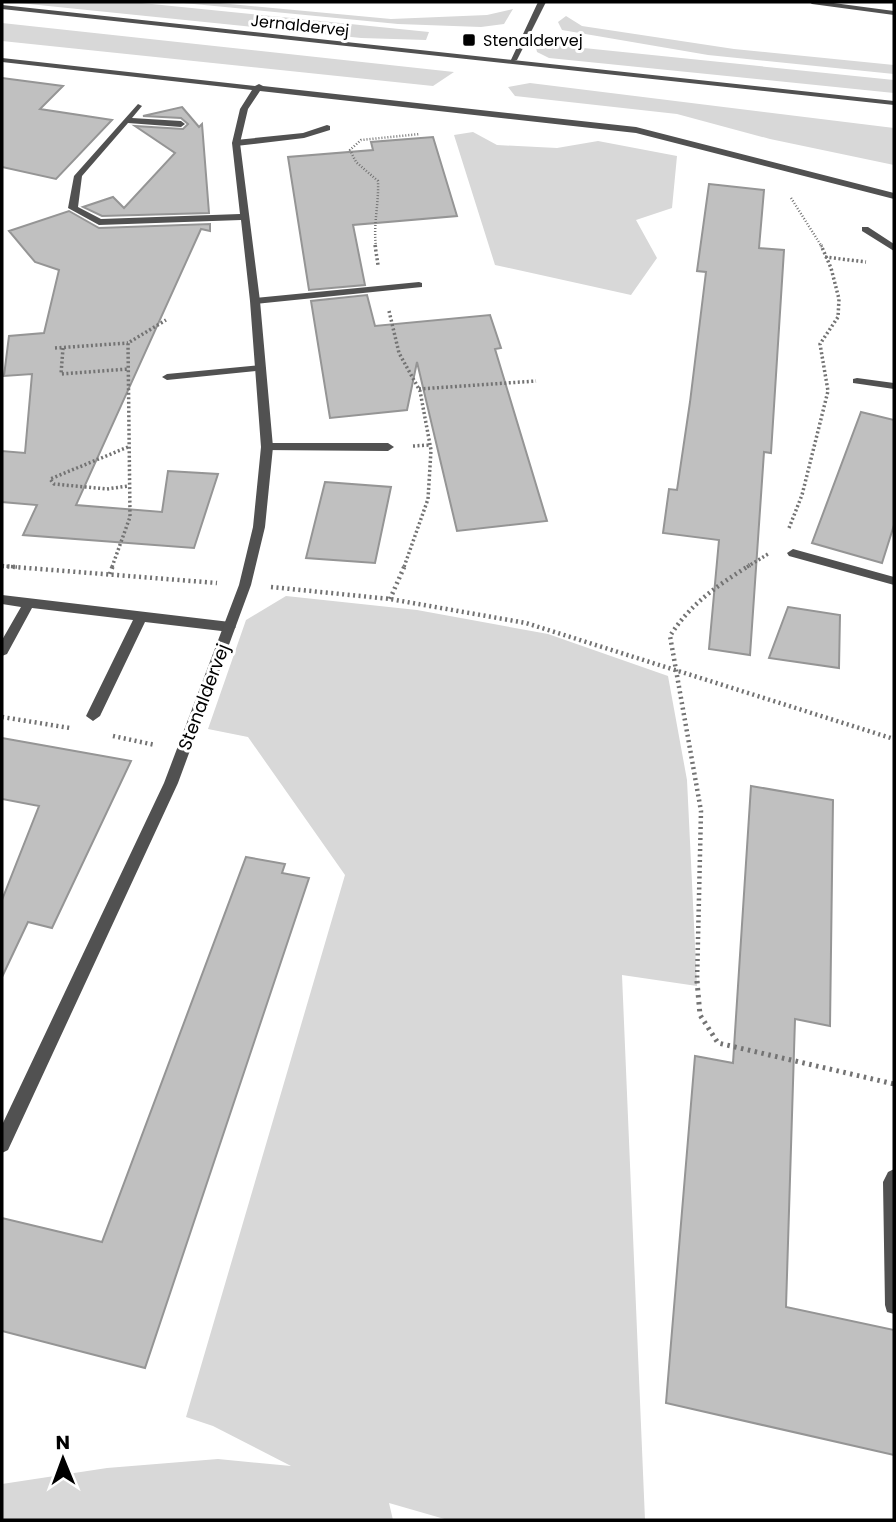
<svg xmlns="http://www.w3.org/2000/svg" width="896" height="1522" viewBox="0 0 896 1522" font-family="Poppins,sans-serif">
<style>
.green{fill:#d8d8d8}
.building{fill:#c0c0c0;stroke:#959595;stroke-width:2}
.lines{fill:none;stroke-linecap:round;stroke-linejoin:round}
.path-far3{stroke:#737373;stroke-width:2.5;stroke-dasharray:1 2;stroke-linecap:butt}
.path-far2{stroke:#737373;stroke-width:3.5;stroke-dasharray:2 2.5;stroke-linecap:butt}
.path-far1{stroke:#737373;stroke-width:4.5;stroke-dasharray:2 3.5;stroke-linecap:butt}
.path{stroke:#737373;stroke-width:5;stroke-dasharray:2.5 4.5;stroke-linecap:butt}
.service{fill:#515151;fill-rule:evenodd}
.minor{fill:#515151;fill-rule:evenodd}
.tertiary{fill:#515151;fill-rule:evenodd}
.poi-dot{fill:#000;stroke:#fff;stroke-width:2.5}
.labels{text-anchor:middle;stroke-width:6;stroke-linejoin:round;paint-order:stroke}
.far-street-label{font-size:16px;fill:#000;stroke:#fff}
.far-poi-label{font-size:16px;fill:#000;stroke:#fff;text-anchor:start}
.street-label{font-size:18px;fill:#000;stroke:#fff}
</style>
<rect width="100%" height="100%" fill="#fff"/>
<!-- green -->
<path class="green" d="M9 2H132L429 32 426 40 361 38Z
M173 2H209L391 19 487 15 513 9 504 24 481 27 398 24Z
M566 16 582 26 734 49 894 65V74L708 55 562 30 558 22Z
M2 23 454 72 433 86 2 41Z
M535 43 894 80V93L549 58 537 52Z
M530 83 894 128V165L770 139 677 114 515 96 508 87Z
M473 132 497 145 557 148 598 141 677 156 672 208 636 220 657 258 631 295 495 265 454 135Z
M286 596 417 610 548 634 668 676 687 780 697 986 622 975 645 1520H448L389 1503 393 1520H2V1484L107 1468 218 1459 291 1466 213 1426 186 1417 345 875 248 737 208 729 246 620Z"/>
<!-- building -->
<path class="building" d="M2 78 63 86 40 109 112 120 56 179 2 167Z
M182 107 199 127 202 124 209 213 102 216 83 207 113 197 124 208 175 153 135 126 183 129 188 124 181 118 143 116Z
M433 137 457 216 353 225 365 285 309 290 288 157 373 150 371 142Z
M709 184 764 190 759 248 784 250 771 453 764 452 750 655 709 649 719 540 663 533 669 489 677 490 690 402 706 272 697 271Z
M69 211 99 228 210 224V231L201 229 76 505 162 512 168 471 218 474 194 548 23 535 37 505 2 502V451L25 453 32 374 4 376 9 336 44 333 59 270 35 262 9 231Z
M367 295 375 326 490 315 501 348 495 349 547 521 457 531 417 362 407 410 330 418 311 301Z
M861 412 894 420V525L882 563 812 543Z
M325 482 391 487 375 563 306 558Z
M788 607 840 615 839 668 769 658Z
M2 738 131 761 52 928 28 922 2 977V900L39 806 2 799Z
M751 786 833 800 830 1026 795 1019 786 1307 894 1330V1455L666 1403 695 1056 733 1063Z
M246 857 285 864 282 873 309 878 145 1368 2 1331V1218L102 1242Z"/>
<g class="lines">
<!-- path-far3 -->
<path class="path-far3" d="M791 198 822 247
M376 247C373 224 379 204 378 181L356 162 350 150 361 140 420 134"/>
<!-- path-far2 -->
<path class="path-far2" d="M375 245 378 265
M825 257 866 262
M389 311 399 353 420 391 431 450 428 499 404 567
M55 348 128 343
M63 348 61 374 128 369
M419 389 536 381
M413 446 430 445
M128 447 50 479 54 484 107 489 128 486
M789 528 802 495 828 391 820 344 838 317 839 299 831 268 821 245
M2 566 17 567
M112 567 130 517 128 343 166 320
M747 567 768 554"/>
<!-- path-far1 -->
<path class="path-far1" d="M2 566 217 583
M110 574 113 565
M271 587 390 599 526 623 894 739
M390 599 405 565
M2 717 70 728
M113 736 155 745
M697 983 701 811 670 636C690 604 718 585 750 565"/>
<!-- path -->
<path class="path" d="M697 981 700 1015 718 1043 894 1084"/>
<!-- service -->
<path class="service" d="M327 125 330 126V130L304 138 236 146 232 143 236 140 303 133Z
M862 227H868L894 244V251L862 231Z
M419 282 422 283V287L255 304 250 301 255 298Z
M261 365 266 368 265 370 167 380 162 377 167 374Z
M857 378 894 383V389L853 383V379Z
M267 443H388L394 447 388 451 263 450V444Z
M793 549 894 577V585L789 556 787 553Z
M2 595 230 622 236 627 230 632 145 622 100 716 93 721 86 716 133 620 32 608 7 654 2 656V640L21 607 2 604Z"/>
<!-- minor -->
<path class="minor" d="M538 2H546L517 60 510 62Z
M809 2H826L894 11V15L812 4Z
M2 58 255 86 259 84 263 86 636 127 894 193V199L636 133 260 91 248 109 240 143 260 301 273 447 265 527 251 585 178 783 8 1150 2 1153V1125L164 783 239 585 253 527 261 447 250 301 241 220 99 225 68 208 74 176 138 104 142 106 132 118 181 121 185 124 181 127 128 123 82 176 78 207 101 219 240 214 232 143 240 109 252 90 2 62Z
M894 1169V1314L887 1312 885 1305 883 1182 888 1172Z"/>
<!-- tertiary -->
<path class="tertiary" d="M2 5 894 101V105L2 9Z"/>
</g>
<!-- markers -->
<rect class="poi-dot" x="462" y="33" width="14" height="14" rx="3.5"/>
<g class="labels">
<!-- far-street labels -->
<g class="far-street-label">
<text transform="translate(300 25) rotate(6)" y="6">Jernaldervej</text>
</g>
<!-- far-poi labels -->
<g class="far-poi-label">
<text x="483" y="46">Stenaldervej</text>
</g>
<!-- street labels -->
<g class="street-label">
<text transform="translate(204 697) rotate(-69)" y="6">Stenaldervej</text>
</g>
</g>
<!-- border -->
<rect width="896" height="1522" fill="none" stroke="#000000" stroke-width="7"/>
<!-- north arrow -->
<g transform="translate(63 1459) rotate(359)" stroke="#ffffff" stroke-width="5" paint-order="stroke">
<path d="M0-5L12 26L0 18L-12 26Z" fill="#000000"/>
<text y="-10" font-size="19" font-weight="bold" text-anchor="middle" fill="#000000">N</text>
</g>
</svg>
